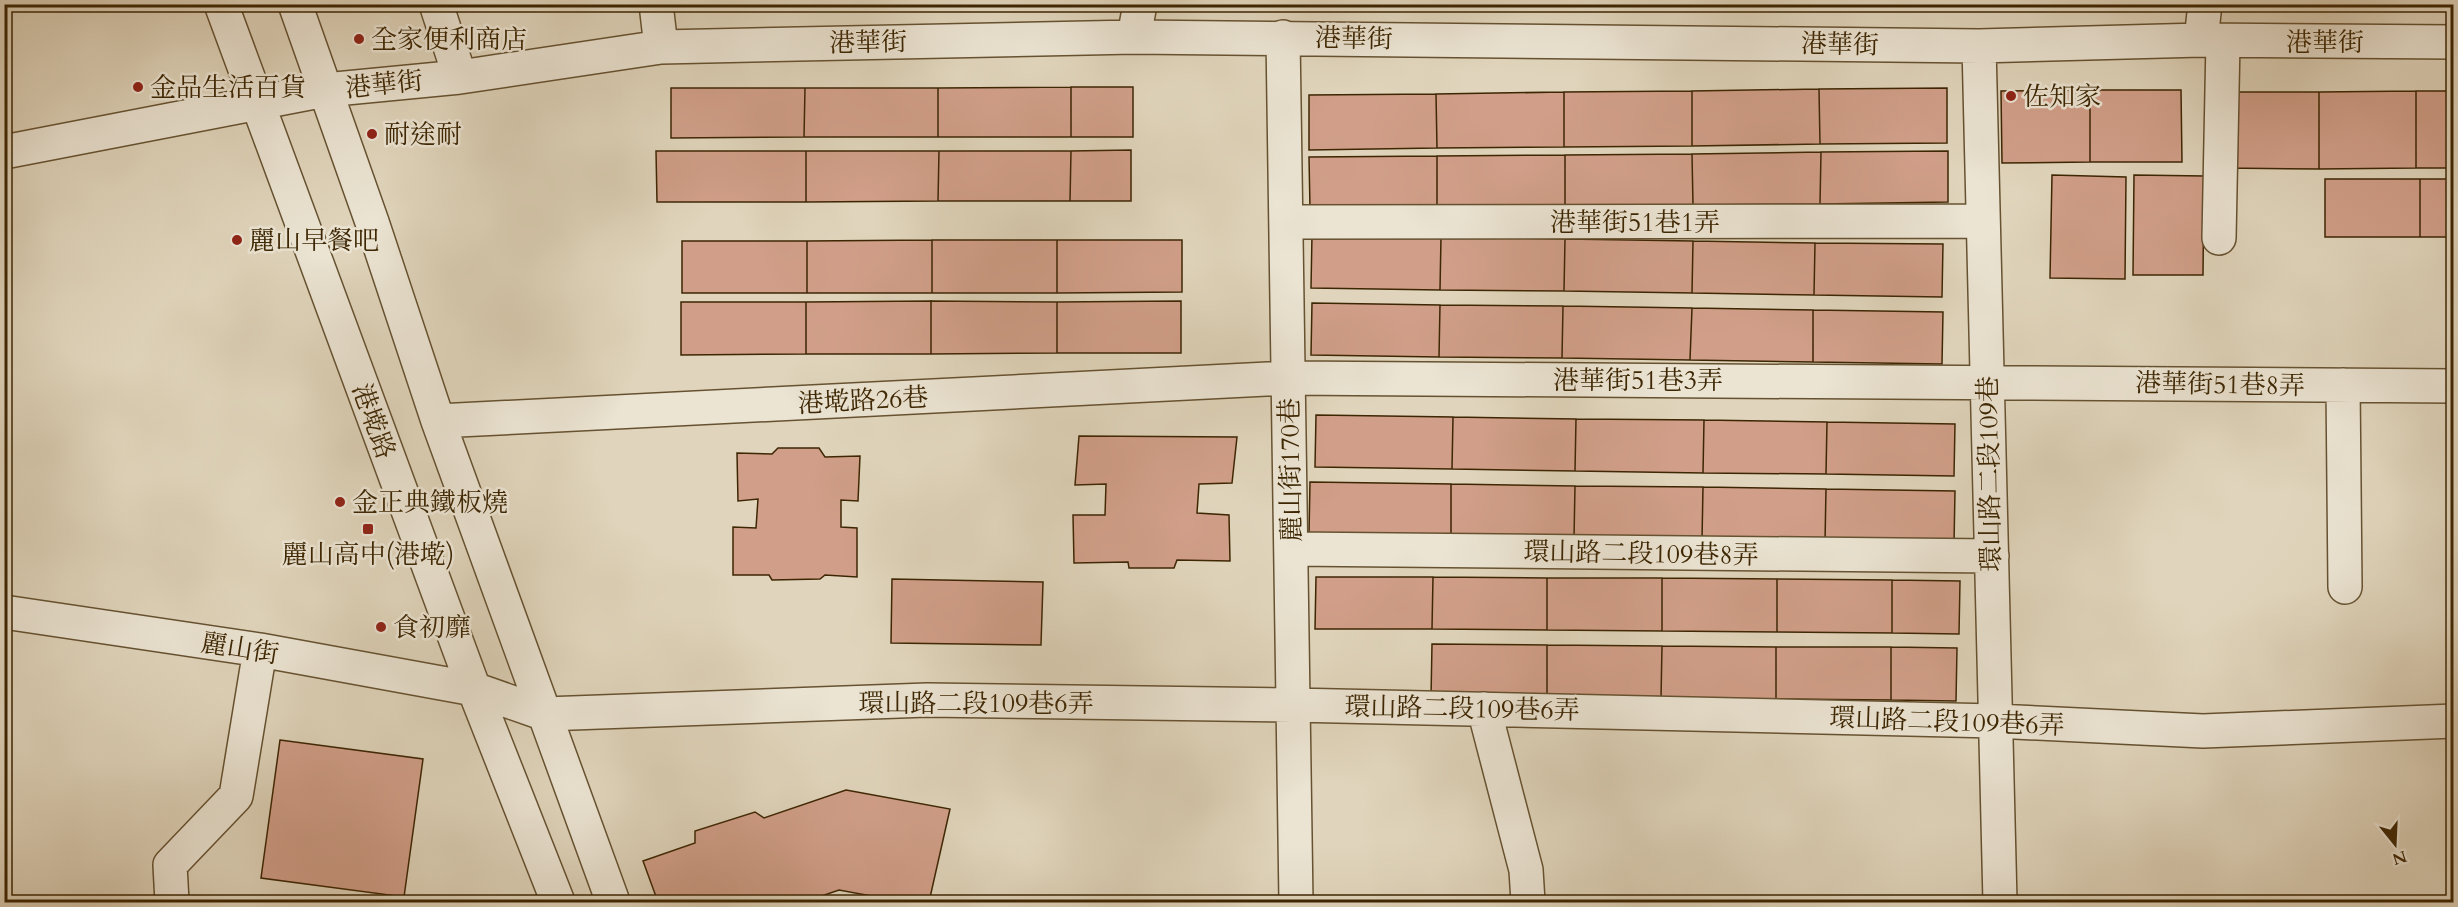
<svg xmlns="http://www.w3.org/2000/svg" width="2458" height="907" viewBox="0 0 2458 907" font-family="Cardo,'Noto Serif TC',serif">
<style>
.building{fill:#d19f89;stroke:#3d2603;stroke-width:1.5}
.lines{fill:none;stroke-linecap:round;stroke-linejoin:round}
.minor-casing{stroke:#665231;stroke-width:36}
.minor{stroke:#ebe4d3;stroke-width:33}
.poi-dot{fill:#8f2418;stroke:#ebe4d3;stroke-width:2}
.labels{text-anchor:middle;stroke-width:5;stroke-linejoin:round;paint-order:stroke}
.street-label{font-size:26px;fill:#3d2603;stroke:#ebe4d3}
.poi-label{font-size:26px;fill:#3d2603;stroke:#ebe4d3;text-anchor:start}
</style>
<rect width="100%" height="100%" fill="#e0d5bc"/>
<filter id="stains"><feTurbulence type="fractalNoise" baseFrequency=".00333" numOctaves="4"/><feColorMatrix values="0 0 0 0 .2 0 0 0 0 .09 0 0 0 0 .02 0 0 0 .5 -.17"/></filter>
<radialGradient id="worn" r=".72"><stop offset=".6" stop-color="#630" stop-opacity="0"/><stop offset="1" stop-color="#630" stop-opacity=".3"/></radialGradient>
<!-- building -->
<path class="building" d="M1071 87V137H938V88Z
M1071 87H1133V137H1071Z
M671 88H805L804 137 671 138Z
M805 88H938V137H804Z
M1947 88V143L1820 144 1819 89Z
M1819 89 1820 144 1692 146V91Z
M2090 90V162L2002 163 2001 91Z
M2090 90H2181L2182 162H2090Z
M1692 91V146L1564 147V92Z
M2416 91H2454V168H2416Z
M2416 91V168L2319 169V92Z
M1564 92V147L1437 148 1436 94Z
M2224 92H2319V169L2224 168Z
M1436 94 1437 148 1309 150V95Z
M1131 150V201H1070L1071 151Z
M656 151H806V202H657Z
M806 151H939L938 201 806 202Z
M939 151H1071L1070 201H938Z
M1948 151V202L1820 204 1821 152Z
M1821 152 1820 204 1693 205 1692 154Z
M1692 154 1693 205 1565 206V155Z
M1565 155V206L1437 207V156Z
M1437 156V207L1310 208 1309 157Z
M2052 175 2126 177 2125 279 2050 278Z
M2134 175 2204 176 2203 275H2133Z
M2325 179H2420V237H2325Z
M2420 179H2454V237H2420Z
M1312 235 1441 237 1440 290 1311 288Z
M1441 237 1565 239 1564 291 1440 290Z
M1565 239 1693 241 1692 293 1564 291Z
M932 240V293H807V241Z
M932 240H1057V293H932Z
M1057 240H1182V292L1057 293Z
M682 241H807V293H682Z
M1693 241 1815 243 1814 295 1692 293Z
M1815 243 1943 244 1942 297 1814 295Z
M931 301 1057 302V353L931 354Z
M931 301V354H806V302Z
M1181 301V353H1057V302Z
M681 302H806V354L681 355Z
M1312 303 1440 305 1439 357 1311 355Z
M1440 305 1563 306 1562 358 1439 357Z
M1563 306 1692 308 1690 360 1562 358Z
M1692 308 1813 310V362L1690 360Z
M1813 310 1943 312 1942 364 1813 362Z
M1316 415 1453 417 1452 469 1315 467Z
M1453 417 1576 419 1575 471 1452 469Z
M1576 419 1704 420 1703 473 1575 471Z
M1704 420 1827 422 1826 474 1703 473Z
M1827 422 1955 424 1954 476 1826 474Z
M1079 436 1237 437 1232 483 1199 484 1197 513 1229 515 1230 561 1177 560 1174 568H1129L1128 562 1074 563 1073 515H1105L1106 484 1075 485Z
M778 448H819L825 457 860 456 858 501 841 500V527L857 528V577L825 575 820 579 772 580 769 575H733V527L756 528 758 499 738 501 737 453 772 454Z
M1310 482 1451 484V537L1309 534Z
M1451 484 1575 486 1574 538 1451 537Z
M1575 486 1703 487 1702 540 1574 538Z
M1703 487 1826 489 1825 542 1702 540Z
M1826 489 1955 491 1954 544 1825 542Z
M1316 577H1433L1432 629H1315Z
M1433 577 1547 578V630L1432 629Z
M1547 578H1662V631L1547 630Z
M1662 578 1777 579V632L1662 631Z
M892 579 1043 582 1041 645 891 643Z
M1777 579 1892 580V633L1777 632Z
M1892 580 1960 581 1959 634 1892 633Z
M1432 644 1547 645V698L1431 697Z
M1547 645 1662 646 1661 698H1547Z
M1662 646 1776 647V699L1661 698Z
M1776 647H1891V700L1776 699Z
M1891 647 1957 648 1956 701 1891 700Z
M280 740 423 759 404 897 261 878Z
M846 790 950 809 929 902H904L839 890 804 902H658L643 861 695 843V831L755 812 764 818Z"/>
<g class="lines">
<!-- minor casing -->
<g class="minor-casing">
<path id="minor" d="M221 4 474 689 558 902
M295 4 372 222 438 421 613 902
M436 4 460 77
M656 4 661 47
M1134 37 1140 4
M1283 37 1296 902
M2201 40 2205 4
M1979 46 2000 902
M4 152 325 90 460 77 661 47 1134 37 1979 46 2201 40 2454 42
M1286 222 1983 221
M2219 238 2223 41
M2343 385 2345 587
M438 421 1288 378 2454 386
M1291 549 1992 556
M4 612 260 650 474 689 545 714 927 700 1293 705 1995 721 2203 731 2454 721
M1484 709 1526 870 1528 902
M172 902 170 865 236 796 260 650"/>
</g>
<!-- minor -->
<use href="#minor" class="minor"/>
</g>
<!-- markers -->
<g class="poi-dot">
<circle cx="359" cy="39" r="6"/>
<circle cx="138" cy="87" r="6"/>
<circle cx="2011" cy="96" r="6"/>
<circle cx="372" cy="134" r="6"/>
<circle cx="237" cy="240" r="6"/>
<circle cx="340" cy="502" r="6"/>
<rect x="362" y="523" width="12" height="12" rx="3"/>
<circle cx="381" cy="627" r="6"/>
</g>
<g class="labels">
<!-- street labels -->
<g class="street-label">
<text transform="translate(1354 38) rotate(1)" y="9">港華街</text>
<text transform="translate(868 42) rotate(-1)" y="9">港華街</text>
<text x="2325" y="51">港華街</text>
<text transform="translate(1840 44) rotate(1)" y="9">港華街</text>
<text transform="translate(384 84) rotate(-6)" y="9">港華街</text>
<text x="1635" y="231">港華街51巷1弄</text>
<text x="1638" y="389">港華街51巷3弄</text>
<text transform="translate(2220 384) rotate(1)" y="9">港華街51巷8弄</text>
<text transform="translate(863 400) rotate(-3)" y="9">港墘路26巷</text>
<text transform="translate(374 421) rotate(70)" y="9">港墘路</text>
<text transform="translate(1290 470) rotate(-91)" y="9">麗山街170巷</text>
<text transform="translate(1989 474) rotate(-91)" y="9">環山路二段109巷</text>
<text transform="translate(1641 553) rotate(1)" y="9">環山路二段109巷8弄</text>
<text transform="translate(240 648) rotate(9)" y="9">麗山街</text>
<text x="976" y="712">環山路二段109巷6弄</text>
<text transform="translate(1462 708) rotate(1)" y="9">環山路二段109巷6弄</text>
<text transform="translate(1947 721) rotate(2)" y="9">環山路二段109巷6弄</text>
</g>
<!-- poi labels -->
<g class="poi-label">
<text x="371" y="48">全家便利商店</text>
<text x="150" y="96">金品生活百貨</text>
<text x="2023" y="105">佐知家</text>
<text x="384" y="143">耐途耐</text>
<text x="249" y="249">麗山早餐吧</text>
<text x="352" y="511">金正典鐵板燒</text>
<text x="368" y="563" text-anchor="middle">麗山高中(港墘)</text>
<text x="393" y="636">食初靡</text>
</g>
</g>
<!-- margin -->
<rect width="2458" height="907" fill="none" stroke="#e0d5bc" stroke-width="24"/>
<rect x="6" y="6" width="2446" height="895" fill="none" stroke="#3d2603" stroke-width="3"/>
<rect x="12" y="12" width="2434" height="883" fill="none" stroke="#3d2603" stroke-width="1.5"/>
<!-- north arrow -->
<g transform="translate(2395 844) rotate(162)" stroke="#ebe4d3" stroke-width="4.5" paint-order="stroke">
<path d="M0-4.5L10 22L0 15L-10 22Z" fill="#3d2603"/>
<text y="-9" font-size="16" font-weight="bold" text-anchor="middle" fill="#3d2603">N</text>
</g>
<rect width="100%" height="100%" filter="url(#stains)"/>
<rect width="100%" height="100%" fill="url(#worn)"/>
</svg>
